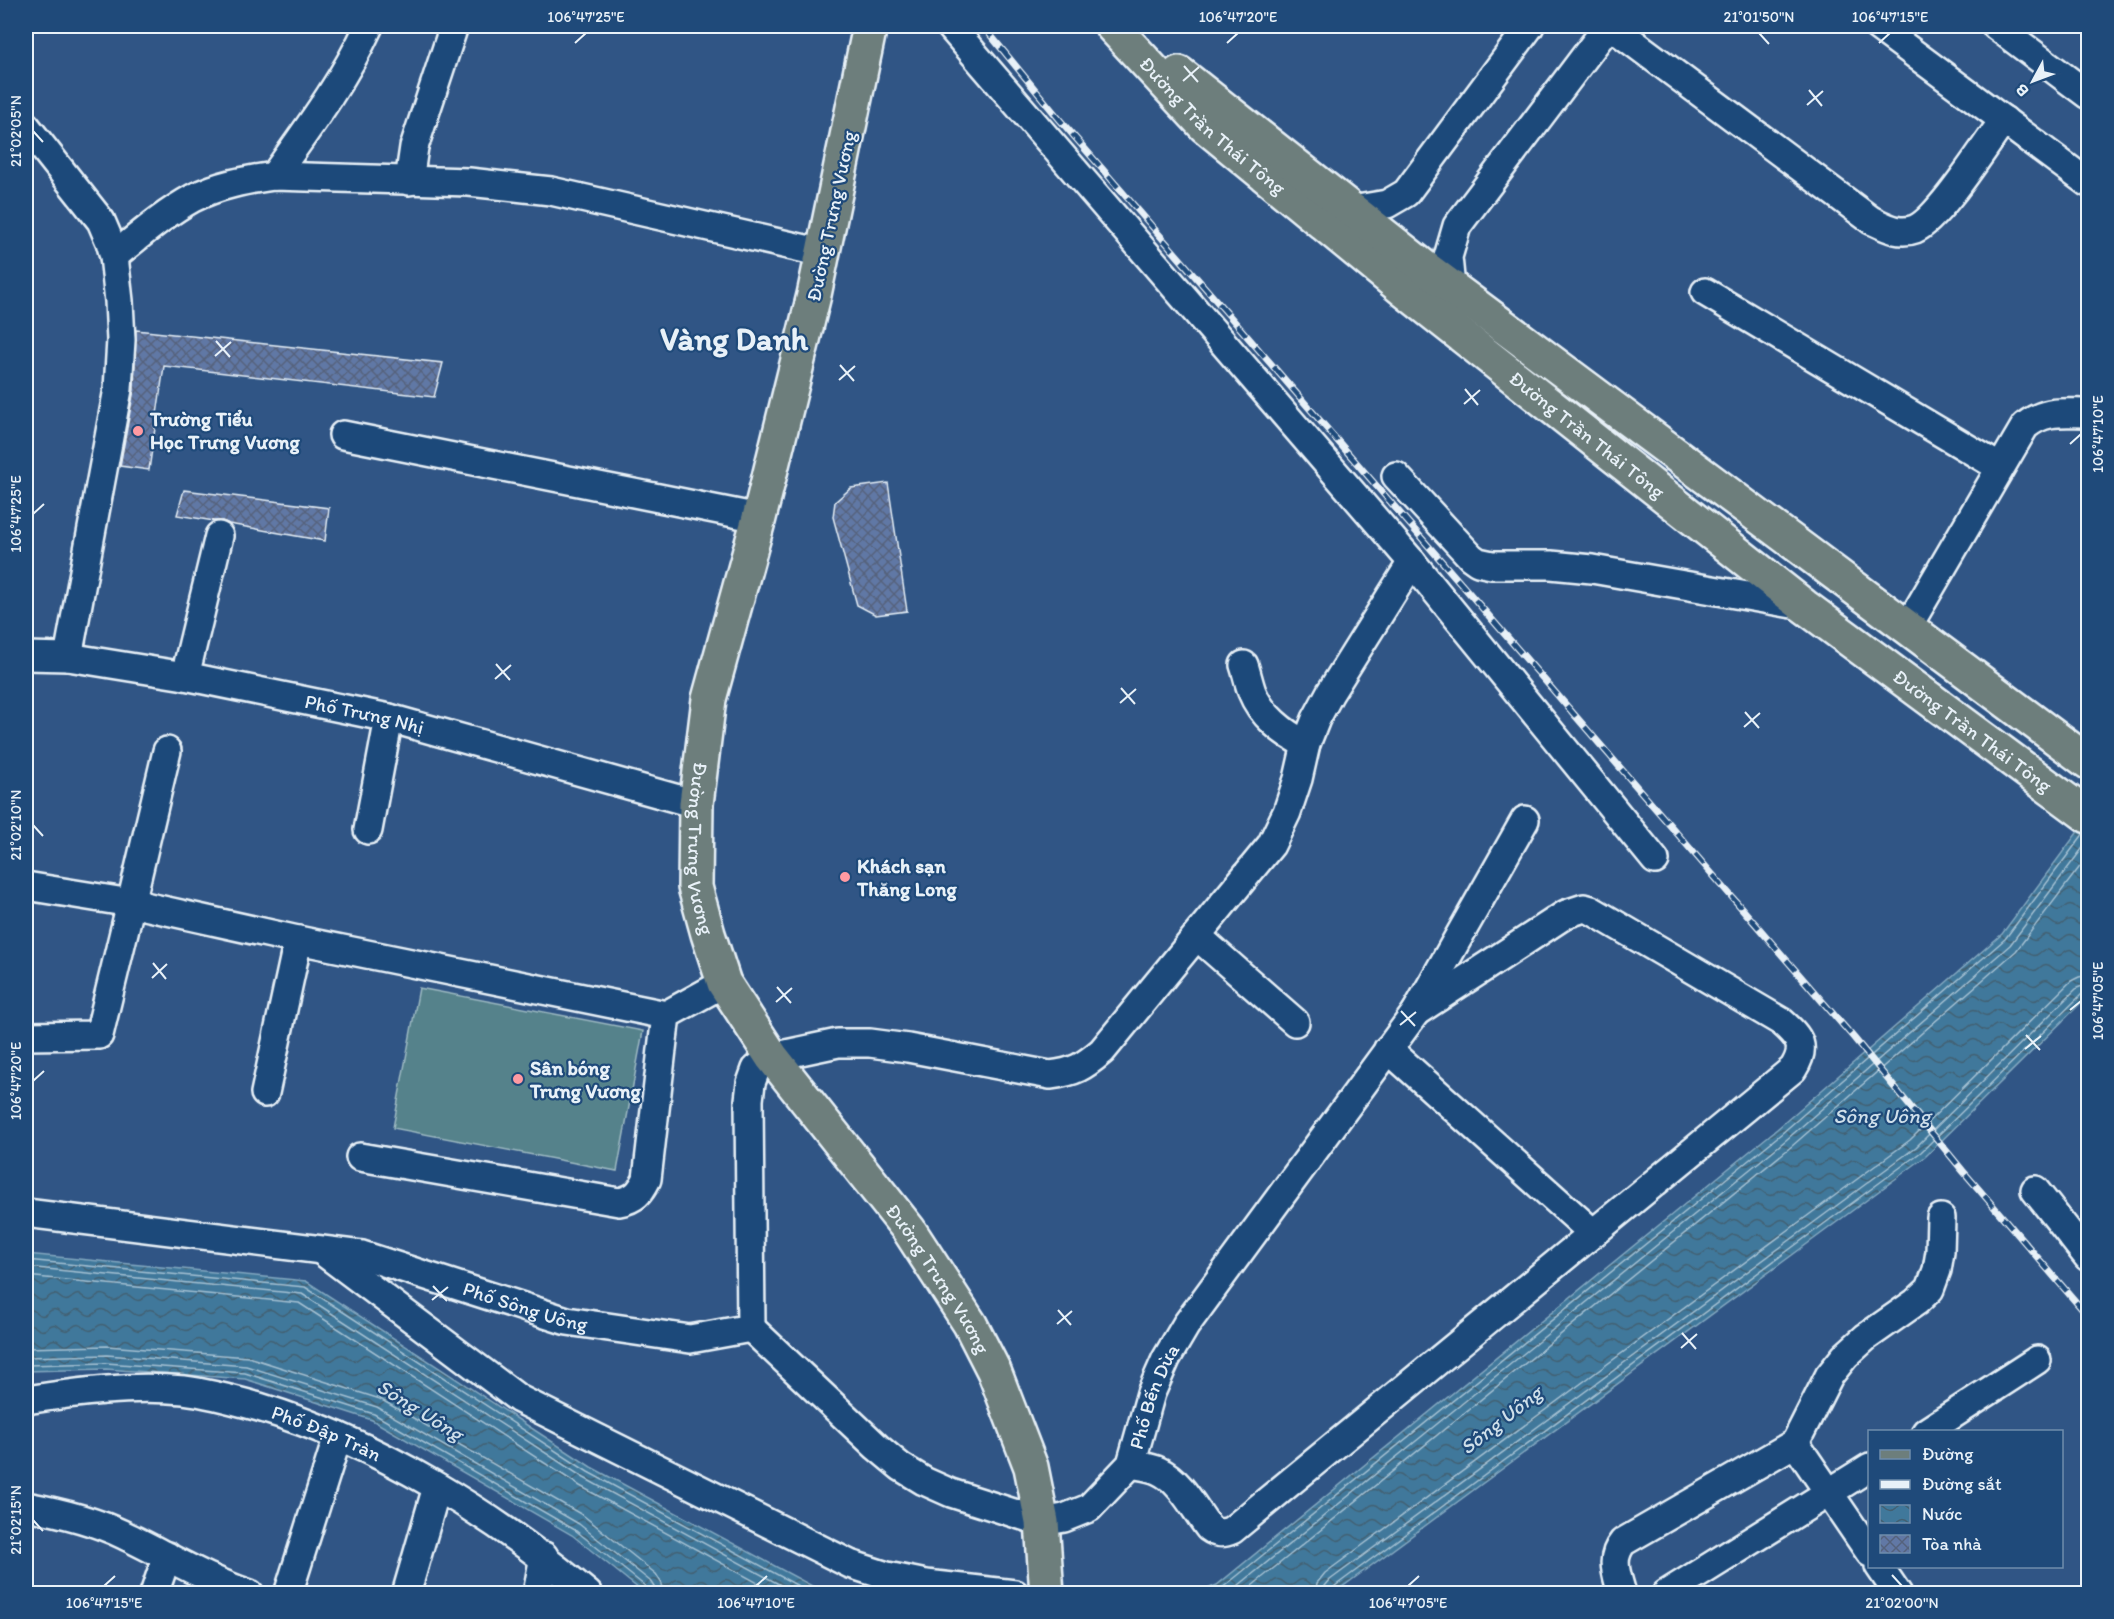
<svg xmlns="http://www.w3.org/2000/svg" width="2114" height="1619" viewBox="0 0 2114 1619" font-family="Itim,sans-serif">
<style>
.grass{fill:#54828b;stroke:#9ebac2;stroke-width:1.5}
.water{fill:url(#water-waves);stroke:#83a8c0;stroke-width:1.5}
.lines{fill:none;stroke-linecap:round;stroke-linejoin:round}
.shore{stroke:#a5c1d3;stroke-width:1.5}
.building{fill:url(#building-cross-hatch);stroke:#e8f1f8;stroke-width:1.5}
.minor-casing{stroke:#e8f1f8;stroke-width:32}
.major-casing{stroke:#e8f1f8;stroke-width:38}
.highway-casing{stroke:#e8f1f8;stroke-width:38}
.minor{stroke:#1f4a7a;stroke-width:27}
.major{stroke:#6d7e7c;stroke-width:33}
.highway{stroke:#6d7e7c;stroke-width:33}
.rail-casing{stroke:#e8f1f8;stroke-width:7}
.rail{stroke:#1f4a7a;stroke-width:4.5;stroke-dasharray:14;stroke-linecap:butt}
.ticks{fill:none;stroke:#e8f1f8;stroke-width:2}
.poi-dot{fill:#ff9aa2;stroke:#1f4a7a;stroke-width:2}
.labels{text-anchor:middle;stroke-width:4.5;stroke-linejoin:round;paint-order:stroke}
.street-label{font-size:20px;fill:#e8f1f8;stroke:#1f4a7a}
.poi-label{font-size:20px;font-weight:bold;fill:#e8f1f8;stroke:#1f4a7a;text-anchor:start}
.water-label{font-size:21px;font-style:italic;fill:#cfdfea;stroke:#1f4a7a}
.town-label{font-size:32px;font-weight:bold;fill:#e8f1f8;stroke:#1f4a7a}
.neatline{fill:none;stroke:#e8f1f8;stroke-width:2}
.ticks-label{font-size:15px;text-anchor:middle;fill:#e8f1f8}
</style>
<defs>
<pattern id="water-waves" width="16" height="10" patternUnits="userSpaceOnUse" patternTransform="scale(1.5)"><rect width="16" height="10" fill="#40789b"/><path d="M0 5q4-4 8 0t8 0" fill="none" stroke="#436072"/></pattern>
<pattern id="building-cross-hatch" width="8" height="8" patternUnits="userSpaceOnUse" patternTransform="scale(1.5)"><rect width="8" height="8" fill="#6178a5"/><path d="M0 0l8 8M0 8l8-8" fill="none" stroke="#55627c"/></pattern>
</defs>
<rect width="100%" height="100%" fill="#305585"/>
<filter id="ink" filterUnits="userSpaceOnUse"><feTurbulence type="fractalNoise" baseFrequency=".0167" numOctaves="2"/><feDisplacementMap in="SourceGraphic" scale="12" xChannelSelector="R" yChannelSelector="G"/><feConvolveMatrix kernelMatrix="1 2 1 2 8 2 1 2 1" color-interpolation-filters="sRGB"/></filter>
<g filter="url(#ink)">
<!-- grass -->
<path class="grass" d="M419 988 643 1031 617 1171 393 1128Z"/>
<!-- water -->
<path class="water" d="M2088 818V996L1925 1157 1334 1593 1195 1594 1217 1585 1777 1129 2002 934Z
M26 1254 306 1281 591 1467 825 1593H644L572 1535 372 1420 245 1379 106 1369 26 1371Z"/>
<g class="lines">
<!-- shore -->
<path class="shore" d="M26 1260 305 1287 588 1472 813 1594
M26 1267 302 1294 584 1478 797 1594
M26 1276 299 1303 580 1486 778 1594
M26 1348 107 1346 248 1357 380 1399 584 1516 656 1574 662 1584 663 1594
M26 1357 107 1355 246 1366 377 1407 579 1524 650 1581 654 1587V1594
M26 1365 106 1363 245 1373 374 1414 575 1530 645 1586 647 1594
M1212 1594 1221 1589 1781 1134 2005 939 2084 833
M1228 1594 1786 1140 2010 945 2088 841
M1242 1594 1792 1146 2016 951 2088 856
M1315 1594 1317 1583 1325 1573 1910 1140 2071 981 2079 977 2088 975
M1324 1594 1325 1586 1330 1580 1916 1147 2077 988 2088 984
M1332 1594 1335 1586 1921 1152 2082 994 2088 992"/>
</g>
<!-- building -->
<path class="building" d="M136 330 443 363 434 397 164 366 149 470 120 466 134 390Z
M888 483 907 611 876 615 857 605 833 517 835 502 851 488Z
M184 490 329 508 325 541 229 524 222 521H214L177 515Z"/>
<g class="lines">
<!-- minor casing -->
<g class="minor-casing">
<g id="minor">
<path d="M950 26 1412 562 1655 860"/>
<path d="M1611 26 1871 220C1886 227 1899 235 1915 229 1939 219 1986 144 2004 120"/>
<path d="M1877 26 2088 183"/>
<path d="M1996 26 2088 95"/>
<path d="M26 126 101 221 110 242 114 256 119 301 121 340 118 389 68 657"/>
<path d="M274 176C309 127 344 80 369 26"/>
<path d="M409 181 414 147 454 26"/>
<path d="M1352 210 1387 204 1406 193 1530 26"/>
<path d="M114 256C139 236 164 214 193 198 218 185 246 180 274 176L469 182 551 191 823 253"/>
<path d="M1451 287 1448 257 1457 226 1608 26"/>
<path d="M1705 292 1999 467"/>
<path d="M343 435 759 518"/>
<path d="M1396 476 1471 557 1478 562 1492 565H1551L1592 569 1804 606"/>
<path d="M1907 628 2025 426C2046 409 2063 413 2088 413"/>
<path id="s1" d="M26 656 68 657 185 676 389 718 696 804"/>
<path d="M1244 665C1247 674 1249 684 1252 692 1261 715 1284 734 1306 744"/>
<path d="M185 676 219 536"/>
<path d="M368 830 389 718"/>
<path d="M26 886 131 903 167 751"/>
<path d="M1197 936 1295 1022"/>
<path d="M26 1036 99 1035 131 903 298 940 666 1015"/>
<path d="M1388 1049 1593 1233"/>
<path d="M265 1093 298 940"/>
<path d="M360 1157 619 1202C635 1199 640 1193 647 1179L666 1015 724 983"/>
<path d="M2035 1190 2088 1257"/>
<path id="s2" d="M26 1213 362 1255 567 1321 690 1339 751 1328 749 1100 751 1083 756 1069 772 1057 838 1043H870L908 1048 1050 1075C1075 1072 1083 1067 1102 1051L1271 845 1287 812 1298 779 1306 744 1316 719 1330 693 1412 562"/>
<path d="M322 1251 519 1399 850 1564 887 1576 926 1584 1015 1594"/>
<path id="s3" d="M751 1328 877 1447 901 1467 924 1481 951 1493 1042 1522 1064 1518 1089 1508 1131 1464 1151 1393 1166 1359 1186 1325 1416 1012 1525 820"/>
<path id="s4" d="M26 1400C78 1392 130 1385 184 1390 209 1393 234 1400 259 1407 378 1443 493 1514 588 1594"/>
<path d="M1926 1432 2037 1360"/>
<path d="M1795 1443 1870 1553"/>
<path d="M1131 1464C1140 1466 1151 1467 1159 1471 1181 1481 1195 1510 1209 1528 1217 1534 1223 1534 1232 1530L1793 1069C1807 1047 1800 1038 1782 1022L1591 910 1584 908 1566 914 1416 1012"/>
<path d="M26 1506C59 1512 93 1520 124 1535 166 1555 205 1579 250 1594"/>
<path d="M1879 1566 1898 1594"/>
<path d="M154 1594 167 1556"/>
<path d="M288 1594 338 1436"/>
<path d="M406 1594 437 1487"/>
<path d="M537 1594 544 1556"/>
<path d="M1622 1594C1617 1574 1609 1559 1623 1542L1795 1443 1829 1376 1845 1356 1866 1337 1916 1302 1930 1289 1937 1270 1940 1252 1941 1218"/>
<path d="M1666 1594 1870 1467"/>
</g>
</g>
<!-- major casing -->
<g class="major-casing">
<g id="major">
<path id="s5" d="M870 26 814 295 759 518 709 699 696 804 695 887 708 934 724 983 772 1057 909 1230 970 1324 994 1371 1031 1467 1042 1522 1047 1594"/>
</g>
</g>
<!-- highway casing -->
<g class="highway-casing">
<g id="highway">
<path id="s6" d="M1112 26 1205 126 1404 290 1804 606 2088 816"/>
<path d="M1179 73 1424 267 2088 762"/>
</g>
</g>
<!-- minor -->
<use href="#minor" class="minor"/>
<!-- major -->
<use href="#major" class="major"/>
<!-- highway -->
<use href="#highway" class="highway"/>
<!-- rail casing -->
<g class="rail-casing">
<path id="rail" d="M983 26 1060 120 1854 1038 1963 1171 2088 1316"/>
</g>
<!-- rail -->
<use href="#rail" class="rail"/>
</g>
</g>
<!-- ticks -->
<path class="ticks" d="M1759 33 1769 44M575 43 586 33M1227 43 1238 33M1879 43 1890 33M1184 66 1198 82M1183 81 1199 67M1809 90 1822 106M1807 105 1823 91M33 131 43 142M216 341 230 357M215 356 231 342M840 365 854 381M839 380 855 366M1465 389 1478 405M1464 404 1480 390M2070 444 2081 434M33 514 44 504M496 664 510 680M495 679 511 665M1121 688 1135 704M1120 703 1136 689M1745 712 1759 728M1744 727 1760 713M33 825 43 836M153 963 166 979M152 978 167 964M777 987 791 1003M776 1002 792 988M2070 1010 2081 1001M1401 1011 1415 1026M1400 1025 1416 1012M2026 1035 2040 1050M2025 1049 2041 1036M33 1081 44 1071M433 1286 447 1301M432 1300 448 1287M1058 1310 1071 1325M1057 1324 1072 1311M1682 1333 1696 1349M1681 1348 1697 1334M33 1520 43 1531M1892 1575 1902 1586M104 1586 115 1576M756 1586 767 1576M1408 1586 1419 1576"/>
<!-- markers -->
<g class="poi-dot">
<circle cx="138" cy="431" r="6"/>
<circle cx="845" cy="877" r="6"/>
<circle cx="518" cy="1079" r="6"/>
</g>
<g class="labels">
<!-- street labels -->
<g class="street-label">
<text dy="7" stroke="none"><textPath href="#s6" startOffset="142">Đường Trần Thái Tông</textPath></text>
<text transform="translate(831 216) rotate(-78)" y="7">Đường Trưng Vương</text>
<text dy="7" stroke="none"><textPath href="#s6" startOffset="628">Đường Trần Thái Tông</textPath></text>
<text dy="7" stroke="none"><textPath href="#s1" startOffset="344">Phố Trưng Nhị</textPath></text>
<text dy="7" stroke="none"><textPath href="#s6" startOffset="1114">Đường Trần Thái Tông</textPath></text>
<text dy="7" stroke="none"><textPath href="#s5" startOffset="843">Đường Trưng Vương</textPath></text>
<text dy="7" stroke="none"><textPath href="#s5" startOffset="1347">Đường Trưng Vương</textPath></text>
<text dy="7" stroke="none"><textPath href="#s2" startOffset="510">Phố Sông Uông</textPath></text>
<text dy="7" stroke="none"><textPath href="#s3" startOffset="538">Phố Bến Dừa</textPath></text>
<text dy="7" stroke="none"><textPath href="#s4" startOffset="308">Phố Đập Tràn</textPath></text>
</g>
<!-- poi labels -->
<g class="poi-label">
<text x="150" y="426">Trường Tiểu<tspan x="150" dy="23">Học Trưng Vương</tspan></text>
<text x="857" y="873">Khách sạn<tspan x="857" dy="23">Thăng Long</tspan></text>
<text x="530" y="1075">Sân bóng<tspan x="530" dy="23">Trưng Vương</tspan></text>
</g>
<!-- water labels -->
<g class="water-label">
<text x="1882" y="1123">Sông Uông</text>
<text transform="translate(420 1410) rotate(32)" y="7">Sông Uông</text>
<text transform="translate(1501 1420) rotate(-38)" y="7">Sông Uông</text>
</g>
<!-- town labels -->
<g class="town-label">
<text x="734" y="350">Vàng Danh</text>
</g>
</g>
<!-- margin -->
<rect width="2114" height="1619" fill="none" stroke="#1f4a7a" stroke-width="66"/>
<!-- legend -->
<rect x="1868" y="1430" width="195" height="138" fill="#1f4a7a" stroke="#6f8dac" stroke-width="1.5"/>
<rect x="1880" y="1450" width="30" height="9" fill="#6d7e7c" stroke="#6f8dac" stroke-width="1.5"/>
<text x="1922" y="1460" font-size="18" fill="#e8f1f8">Đường</text>
<rect x="1880" y="1480" width="30" height="9" fill="#e8f1f8" stroke="#6f8dac" stroke-width="1.5"/>
<text x="1922" y="1490" font-size="18" fill="#e8f1f8">Đường sắt</text>
<rect x="1880" y="1505" width="30" height="18" fill="url(#water-waves)" stroke="#6f8dac" stroke-width="1.5"/>
<text x="1922" y="1520" font-size="18" fill="#e8f1f8">Nước</text>
<rect x="1880" y="1535" width="30" height="18" fill="url(#building-cross-hatch)" stroke="#6f8dac" stroke-width="1.5"/>
<text x="1922" y="1550" font-size="18" fill="#e8f1f8">Tòa nhà</text>
<!-- north arrow -->
<g transform="translate(2033 81) rotate(229)" stroke="#1f4a7a" stroke-width="4.5" paint-order="stroke">
<path d="M0-4.5L10 22L0 15L-10 22Z" fill="#e8f1f8"/>
<text y="-9" font-size="16" font-weight="bold" text-anchor="middle" fill="#e8f1f8">B</text>
</g>
<rect x="33" y="33" width="2048" height="1553" class="neatline"/>
<g class="ticks-label">
<text x="586" y="22">106°47'25"E</text>
<text x="1238" y="22">106°47'20"E</text>
<text x="1759" y="22">21°01'50"N</text>
<text x="1890" y="22">106°47'15"E</text>
<text transform="translate(16 131) rotate(-90)" y="5">21°02'05"N</text>
<text transform="translate(2098 434) rotate(-90)" y="5">106°47'10"E</text>
<text transform="translate(16 514) rotate(-90)" y="5">106°47'25"E</text>
<text transform="translate(16 825) rotate(-90)" y="5">21°02'10"N</text>
<text transform="translate(2098 1001) rotate(-90)" y="5">106°47'05"E</text>
<text transform="translate(16 1081) rotate(-90)" y="5">106°47'20"E</text>
<text transform="translate(16 1520) rotate(-90)" y="5">21°02'15"N</text>
<text x="104" y="1608">106°47'15"E</text>
<text x="756" y="1608">106°47'10"E</text>
<text x="1408" y="1608">106°47'05"E</text>
<text x="1902" y="1608">21°02'00"N</text>
</g>
</svg>
